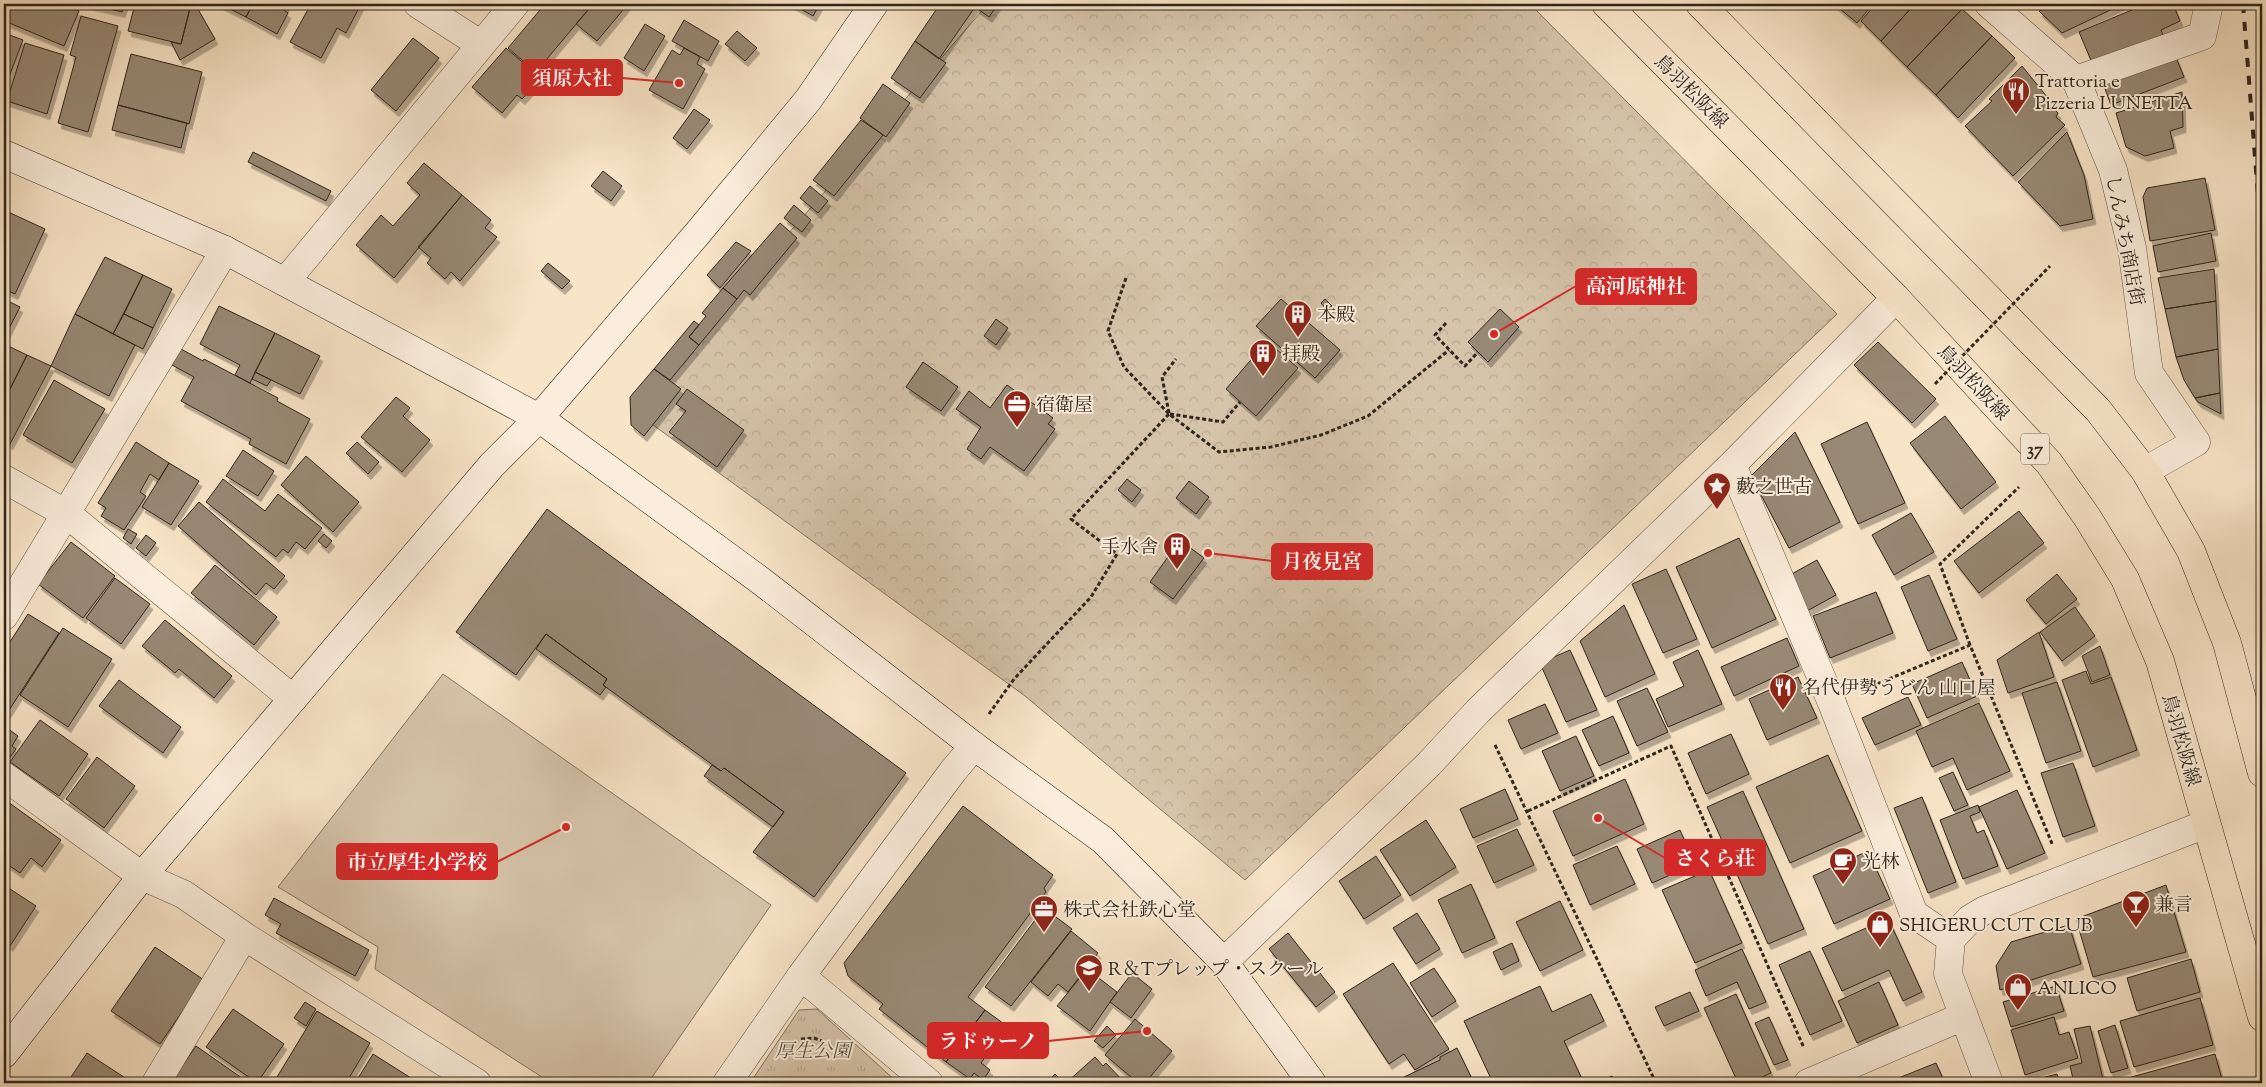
<svg xmlns="http://www.w3.org/2000/svg" width="2266" height="1087" viewBox="0 0 2266 1087" font-family="'Sorts Mill Goudy','Noto Serif JP',serif">
<style>
.forest{fill:url(#forest-crowns);stroke:#827562}
.park{fill:url(#park-tufts);stroke:#827562}
.pitch{fill:#d6c4aa;stroke:#827562}
.building{fill:#988974;stroke:#2f261b;filter:url(#shadow)}
.lines{fill:none;stroke-linecap:round;stroke-linejoin:round}
.street-casing{stroke:#615646;stroke-width:29}
.secondary-casing{stroke:#2f261b;stroke-width:29}
.primary-casing{stroke:#2f261b;stroke-width:29}
.path{stroke:#2f261b;stroke-width:3;stroke-dasharray:4 2.5;stroke-linecap:butt}
.street{stroke:#faeddb;stroke-width:28}
.secondary{stroke:#faeddb;stroke-width:28}
.primary{stroke:#f8e4c7;stroke-width:28}
.rail{stroke:#2f261b;stroke-width:4;stroke-dasharray:9 9;stroke-linecap:butt}
.path-bridge{stroke:#2f261b;stroke-width:3;stroke-dasharray:4 2.5;stroke-linecap:butt}
.labels{text-anchor:middle;stroke-width:4;stroke-linejoin:round;paint-order:stroke}
.shield{fill:#faeddb;stroke:#6c6255;stroke-width:1}
.shield-label{font-size:18px;font-weight:bold;fill:#2f261b}
.poi-label{font-size:19px;fill:#2f261b;stroke:#faeddb;text-anchor:start}
.street-label{font-size:19px;fill:#2f261b;stroke:#faeddb}
.park-label{font-size:19px;font-style:italic;fill:#594e3f;stroke:#faeddb}
.leader{fill:none;stroke:#d62828;stroke-width:2}
.callout-dot{fill:#d62828;stroke:#faeddb;stroke-width:2}
.callout{fill:#d62828;stroke:#d62828;stroke-width:2}
.callout-label{font-size:20px;text-anchor:middle;font-weight:bold;fill:#fff}
</style>
<defs>
<pattern id="forest-crowns" width="20" height="18" patternUnits="userSpaceOnUse" patternTransform="scale(1.25)"><rect width="20" height="18" fill="#d6c4aa"/><path d="M2 6a3 3 0 1 1 6 0M12 15a3 3 0 1 1 6 0" fill="none" stroke="#b8a892"/></pattern>
<pattern id="park-tufts" width="24" height="20" patternUnits="userSpaceOnUse" patternTransform="scale(1.25)"><rect width="24" height="20" fill="#d6c4aa"/><path d="M3 7l-1-3M5 7V3M7 7l1-3M15 17l-1-3M17 17v-4M19 17l1-3" fill="none" stroke="#b8a892"/></pattern>
<filter id="shadow"><feDropShadow dx="3" dy="5.5" stdDeviation="0" flood-color="#0004"/></filter>
</defs>
<rect width="100%" height="100%" fill="#f8e4c7"/>
<filter id="stains"><feTurbulence type="fractalNoise" baseFrequency=".004" numOctaves="4"/><feColorMatrix values="0 0 0 0 .2 0 0 0 0 .09 0 0 0 0 .02 0 0 0 .5 -.17"/></filter>
<radialGradient id="worn" r=".72"><stop offset=".6" stop-color="#630" stop-opacity="0"/><stop offset="1" stop-color="#630" stop-opacity=".3"/></radialGradient>
<!-- forest -->
<path class="forest" d="M988 4H1530L1837 314 1245 880 1025 696 634 411Z"/>
<!-- park -->
<path class="park" d="M817 1009 898 1083H750L799 1010Z"/>
<!-- pitch -->
<path class="pitch" d="M443 674 771 905 648 1083H551L375 969 378 947 278 887Z"/>
<!-- building -->
<path class="building" d="M4 4H60L79 11 64 46 7 22 10 16 4 13Z
M88 4H125L122 12Z
M135 4H191L181 44 128 31Z
M191 4H195L215 39 180 60 171 42 181 44Z
M220 4H253L246 17Z
M253 4H287L284 10 288 13 277 34 246 17Z
M311 4H361L346 33 337 28 321 58 290 42Z
M545 4H593L536 72 508 48Z
M593 4H628L597 41 576 24Z
M792 4H820L813 16Z
M940 4H971L975 7 939 59 915 41Z
M971 4H998L989 17Z
M1834 4H1873L1857 23Z
M1876 4H1915L1881 41 1861 21Z
M1915 4H1957L1962 9 1907 67 1881 41Z
M2053 4H2123L2062 33 2039 11Z
M2146 4H2173L2180 21 2161 30 2165 40 2095 70 2079 32Z
M1962 9 1992 36 1936 95 1907 67Z
M81 16 118 26 88 132 58 123 76 57 70 55Z
M684 20 719 41 708 61 672 41Z
M645 24 665 36 644 71 624 58Z
M737 31 757 48 745 61 725 44Z
M4 33 23 40 4 90Z
M1992 36 2015 58 1958 118 1936 95Z
M413 38 439 58 396 111 371 90Z
M915 41 946 63 920 98 891 78Z
M25 43 64 55 47 114 7 101Z
M506 48 535 73 528 82 534 86 522 99 517 95 502 113 472 87Z
M684 48 700 57 697 64 705 69 683 109 649 90 672 50 680 55Z
M2173 50 2184 77 2111 105 2101 78Z
M131 54 202 72 189 124 118 105Z
M2022 66 2048 98 2046 101 2058 113 2056 117 2065 125 2013 176 1965 126 1992 101 1989 99Z
M883 84 910 103 886 137 860 118Z
M2182 92 2183 127 2170 131 2174 148 2145 156 2126 147 2116 113Z
M118 105 187 123 181 148 112 130Z
M694 109 710 120 687 149 673 138Z
M861 120 883 135 834 196 813 180Z
M2067 132 2084 175 2093 219 2060 226 2018 182Z
M253 152 331 191 326 201 248 162Z
M424 163 462 195 394 278 356 245 381 215 393 226 420 195 407 183Z
M603 171 622 186 611 201 591 186Z
M2205 178 2215 230 2150 241 2143 197 2147 188Z
M810 186 828 201 818 213 800 198Z
M462 195 491 220 485 228 497 237 460 281 451 272 445 279 427 263 431 258 418 247Z
M794 205 811 220 802 232 784 218Z
M6 211 45 229 15 294 4 289V215Z
M780 223 797 238 750 295 744 290 737 299 723 288Z
M2211 233 2216 261 2158 272 2153 246Z
M736 242 751 251 720 288 707 275Z
M105 257 143 275 113 334 75 314Z
M548 263 570 281 562 289 541 271Z
M2214 269 2216 301 2165 309 2158 278Z
M143 275 172 289 153 328 124 314Z
M723 288 737 299 699 345 689 337 706 316 702 313Z
M4 299 20 307 4 338Z
M1281 299 1340 350 1315 378 1256 326Z
M1325 299 1332 306 1327 310 1321 303Z
M2216 301 2218 349 2176 357 2165 309Z
M219 306 275 333 250 383 235 375 240 365 200 344Z
M1500 309 1519 327 1488 362 1468 342Z
M75 314 135 345 109 396 51 366Z
M124 314 153 328 143 349 113 334Z
M996 319 1008 328 996 345 984 336Z
M694 321 699 325 689 337 699 345 670 380 654 369Z
M275 333 320 356 300 394 255 372Z
M1267 341 1298 368 1256 416 1226 389Z
M1878 342 1936 399 1912 423 1854 365Z
M4 344 27 355 4 401Z
M181 349 203 361 204 359 278 398 277 401 310 419 286 464 249 444 251 439 181 401 194 377 172 365Z
M2218 349 2220 393 2195 398 2184 380 2176 357Z
M27 355 51 366 10 444 4 441V401Z
M923 362 958 387 941 411 906 387Z
M654 369 681 389 644 436 631 425 630 397Z
M255 372 271 380 267 386 252 379Z
M54 380 105 409 72 463 23 435Z
M1007 385 1053 418 1048 424 1055 429 1024 471 990 447 981 459 967 449 981 427 956 409 969 391 990 408Z
M687 389 744 430 717 467 669 432 686 411 676 404Z
M2220 393 2221 414 2198 402 2195 398Z
M396 397 410 408 403 416 430 440 402 472 361 437Z
M1945 416 1996 482 1961 509 1910 443Z
M1867 422 1905 503 1858 524 1821 444Z
M1795 432 1840 522 1789 548 1751 476Z
M136 442 169 463 159 480 150 474 140 492 146 496 124 530 101 516 106 508 98 503Z
M357 442 379 462 368 474 346 453Z
M243 450 274 471 258 496 226 476Z
M306 456 359 502 333 532 281 485Z
M169 463 199 481 171 525 142 507Z
M223 479 265 511 278 494 322 528 305 549 296 542 288 553 283 549 276 557 206 502Z
M1127 479 1141 490 1132 502 1118 490Z
M1189 481 1209 497 1196 514 1176 498Z
M199 502 285 576 274 589 266 583 256 595 178 526Z
M547 509 906 773 814 897 753 852 784 812 724 768 721 771 603 685 607 679 546 634 516 675 456 632Z
M2019 511 2044 543 1979 593 1954 561Z
M1911 513 1934 552 1894 575 1872 535Z
M128 529 137 534 131 544 123 538Z
M324 534 332 541 326 548 318 541Z
M146 535 156 543 146 556 136 548Z
M1739 538 1776 619 1712 648 1676 567Z
M1180 540 1204 558 1173 599 1150 582Z
M71 542 115 576 83 618 38 584Z
M1817 560 1836 595 1807 611 1788 576Z
M215 565 277 617 254 645 191 593Z
M1666 569 1697 639 1663 653 1632 584Z
M2057 574 2077 599 2046 624 2026 600Z
M1929 575 1957 639 1928 651 1901 587Z
M115 578 150 604 121 644 86 618Z
M1876 592 1893 633 1830 658 1813 616Z
M1624 605 1655 674 1605 697 1580 641Z
M2075 607 2095 636 2062 661 2040 632Z
M28 614 59 633 4 718V651Z
M165 620 232 676 214 698 179 669 175 673 142 646Z
M63 628 112 659 68 727 20 695Z
M2039 632 2054 677 2008 693 1997 660Z
M546 634 607 679 603 685 606 687 600 695 536 649Z
M1787 638 1799 666 1734 696 1721 667Z
M2100 646 2110 675 2092 682 2082 656Z
M1570 650 1597 710 1566 722 1540 663Z
M1698 650 1722 704 1668 727 1656 699 1684 686 1673 662Z
M1962 662 1977 696 1927 718 1912 684Z
M2086 671 2091 684 2111 677 2137 750 2093 767 2062 680Z
M1798 677 1817 718 1767 740 1749 699Z
M119 680 181 727 163 753 99 706Z
M2057 682 2081 751 2046 763 2022 693Z
M1647 688 1668 732 1637 746 1617 701Z
M1908 697 1921 725 1875 745 1862 718Z
M1979 703 2010 771 1967 790 1953 758 1932 767 1916 731Z
M1545 704 1558 733 1521 749 1508 720Z
M1613 716 1629 753 1599 766 1582 730Z
M40 720 88 754 59 796 10 762Z
M4 726 18 736 12 746 16 749 6 763 4 761Z
M1731 734 1749 774 1706 794 1688 753Z
M1576 736 1594 776 1560 791 1542 751Z
M1828 755 1862 831 1790 863 1756 787Z
M97 757 135 786 104 828 66 799Z
M2073 763 2095 826 2063 837 2041 773Z
M712 765 721 771 724 768 784 812 773 827 704 776Z
M1953 772 1968 805 1954 811 1939 778Z
M1625 779 1644 824 1573 856 1553 811Z
M1505 789 1518 819 1473 838 1460 809Z
M2017 790 2045 853 2007 869 1979 807Z
M1743 791 1804 929 1768 944 1707 807Z
M1922 797 1956 882 1928 893 1894 808Z
M8 802 61 840 42 867 31 858 20 873 4 862V804L6 805Z
M1978 805 1980 812 1970 816 1977 833 1984 830 1998 866 1963 879 1940 820Z
M963 806 1053 875 1044 888 1046 892 968 997 985 1010 946 1062 879 1009 883 1004 848 976 844 963Z
M1426 820 1456 867 1410 896 1380 850Z
M1517 829 1534 865 1494 883 1477 846Z
M1680 830 1695 864 1652 883 1637 849Z
M1617 846 1635 884 1590 905 1573 865Z
M1868 851 1890 899 1834 924 1813 876Z
M1376 856 1401 895 1364 919 1339 881Z
M1709 870 1742 943 1695 963 1662 890Z
M1471 884 1495 938 1462 953 1438 900Z
M4 885 36 906 10 946 4 941Z
M2166 885 2186 952 2093 977 2076 919Z
M274 898 369 950 355 976 276 933 281 924 265 915Z
M1560 901 1583 950 1540 971 1516 922Z
M1044 908 1072 929 1011 1006 985 987Z
M1417 913 1440 949 1416 964 1393 928Z
M1888 918 1922 992 1903 1001 1889 970 1842 991 1822 948Z
M2069 925 2081 964 2000 990 1996 966 2011 942Z
M1071 931 1098 953 1068 992 1058 984 1048 996 1031 982Z
M1288 933 1335 992 1316 1007 1269 949Z
M1512 943 1519 961 1501 970 1493 952Z
M155 947 204 980 160 1044 111 1011Z
M1742 949 1766 1002 1749 1009 1737 982 1706 996 1695 970Z
M1810 951 1842 1021 1810 1035 1779 965Z
M2191 959 2200 992 2137 1011 2127 978Z
M1393 963 1449 1049 1415 1070 1404 1054 1389 1064 1343 994Z
M1434 968 1456 1001 1432 1017 1410 983Z
M1087 969 1117 992 1090 1031 1057 1006Z
M1132 973 1152 989 1131 1018 1110 1002Z
M1879 982 1898 1025 1857 1043 1838 1001Z
M1540 986 1552 1012 1591 994 1604 1021 1564 1041 1584 1083H1493L1464 1021Z
M2056 986 2064 1011 2011 1027 2003 1002Z
M1690 992 1699 1011 1664 1026 1655 1007Z
M1736 994 1771 1073 1749 1083H1738L1704 1008Z
M2200 998 2213 1045 2134 1067 2120 1021Z
M305 1002 316 1009 306 1026 294 1018Z
M233 1009 284 1044 257 1083 206 1047Z
M985 1010 1007 1026 981 1063 990 1070 983 1080 974 1073 970 1079 946 1062Z
M317 1011 370 1043 346 1083H276L274 1082Z
M1769 1017 1788 1060 1774 1065 1755 1023Z
M2054 1017 2059 1035 2069 1032 2078 1058 2025 1075 2011 1030Z
M1135 1019 1172 1051 1145 1083H1138L1105 1055Z
M2115 1025 2128 1068 2111 1073 2098 1031Z
M1107 1026 1116 1035 1103 1048 1094 1041Z
M2090 1026 2104 1083H2074L2070 1066 2082 1063 2074 1029Z
M196 1046 242 1078 239 1083H176L172 1081Z
M1457 1048 1474 1083H1406L1404 1077 1440 1060V1057Z
M87 1053 133 1083H74L69 1080Z
M373 1054 419 1083H355Z
M2215 1054 2223 1083H2118L2117 1081Z
M1095 1057 1103 1066 1106 1063 1125 1083H1066Z
M1936 1063 1945 1083H1898L1896 1079Z
M1055 1074 1064 1083H1046Z
M2057 1074 2060 1083H2030V1081Z
M1612 1076 1616 1083H1598Z
M1881 1078 1883 1083H1867Z"/>
<g class="lines">
<!-- street casing -->
<g class="street-casing">
<path id="street" d="M418 4 480 44
M1989 4 2076 80 2113 170 2132 248 2149 373 2196 442 2145 471
M2076 80 2202 36 2209 4
M285 282 515 4
M1732 465 1832 703 1914 914 1951 939
M4 479 67 514 293 699
M4 616 225 250
M4 776 142 876 183 894 244 936 477 1083
M1224 962 1429 764 1478 711 1732 465 1896 298
M801 976 929 1083
M156 1083 244 936
M727 1083 801 976 953 771 974 746
M1808 1083 1964 1016
M1989 1083 1948 974 1951 939 1970 919 1985 910 2206 824"/>
</g>
<!-- secondary casing -->
<g class="secondary-casing">
<path id="secondary" d="M4 154 225 250 539 418 761 581 974 746 1103 840 1224 962 1312 1083
M4 1054 142 876 492 465 539 418 697 234 808 100 874 4"/>
</g>
<!-- primary casing -->
<g class="primary-casing">
<path id="primary" d="M1606 4 1896 298 2049 463 2087 517 2125 579 2160 661 2262 1017
M1700 4 2098 410 2145 471 2191 551 2227 643 2262 773"/>
</g>
<!-- path -->
<path class="path" d="M1126 278 1108 331 1124 367 1169 414 1219 452 1271 447 1321 435 1368 416 1449 350
M1446 323 1435 335 1465 366 1478 352
M1169 413 1162 377 1176 359
M1170 414 1223 422 1240 402
M1970 645 1940 564 2019 487
M1865 689 1970 645 2053 846
M989 714 1014 679 1091 597 1117 554 1071 519 1169 414
M1495 745 1656 1083
M1528 811 1671 746 1804 1048
M801 1039 814 1038 822 1041"/>
<!-- street -->
<use href="#street" class="street"/>
<!-- secondary -->
<use href="#secondary" class="secondary"/>
<!-- primary -->
<use href="#primary" class="primary"/>
<!-- rail -->
<path class="rail" d="M2243 4 2262 246"/>
<!-- path-bridge -->
<path class="path-bridge" d="M1935 384 2050 266"/>
</g>
<!-- icons -->
<defs>
<g id="restaurant-pin" transform="scale(1.4375)"><path d="M0 17L-7.5 6A9.5 9.5 0 1 1 7.5 6Z" fill="#8f2418" stroke="#faeddb"/><path d="M-5-6h1v4h1v-4h1v4h1v-4h1v5L-1.5 .5V6h-2V.5L-5-1ZM5-6V6H3V1.5H1.5Q1.5-4 5-6Z" fill="#fff"/></g>
<g id="building-pin" transform="scale(1.4375)"><path d="M0 17L-7.5 6A9.5 9.5 0 1 1 7.5 6Z" fill="#8f2418" stroke="#faeddb"/><path d="M-4-6H4V6H1V3H-1V6H-4ZM-2.5-4.3h1.7v1.8h-1.7ZM.8-4.3h1.7v1.8H.8ZM-2.5-1h1.7V.8h-1.7ZM.8-1h1.7V.8H.8Z" fill="#fff"/></g>
<g id="office-pin" transform="scale(1.4375)"><path d="M0 17L-7.5 6A9.5 9.5 0 1 1 7.5 6Z" fill="#8f2418" stroke="#faeddb"/><path d="M-6-3h4V-5.5h4V-3h4V5H-6ZM-1-4.5V-3h2v-1.5ZM-6 0V1H6V0Z" fill="#fff"/></g>
<g id="sight-pin" transform="scale(1.4375)"><path d="M0 17L-7.5 6A9.5 9.5 0 1 1 7.5 6Z" fill="#8f2418" stroke="#faeddb"/><path d="M0-6L1.8-2.2L6-1.7L2.9 1.2L3.7 5.4L0 3.3L-3.7 5.4L-2.9 1.2L-6-1.7L-1.8-2.2Z" fill="#fff"/></g>
<g id="cafe-pin" transform="scale(1.4375)"><path d="M0 17L-7.5 6A9.5 9.5 0 1 1 7.5 6Z" fill="#8f2418" stroke="#faeddb"/><path d="M-5.5-4.5H6V0H3Q3 3.5 0 3.5H-2.5Q-5.5 3.5-5.5 0ZM3-3.2v2h1.7v-2ZM-6 4.5H4V6H-6Z" fill="#fff"/></g>
<g id="bar-pin" transform="scale(1.4375)"><path d="M0 17L-7.5 6A9.5 9.5 0 1 1 7.5 6Z" fill="#8f2418" stroke="#faeddb"/><path d="M-6-5H6L.8 .8V4.5H3.5V6h-7V4.5H-.8V.8Z" fill="#fff"/></g>
<g id="shop-pin" transform="scale(1.4375)"><path d="M0 17L-7.5 6A9.5 9.5 0 1 1 7.5 6Z" fill="#8f2418" stroke="#faeddb"/><path d="M-5-2.5h2.3a2.7 3.5 0 0 1 5.4 0H5L5.5 6h-11ZM-1.5-2.5h3a1.5 2.3 0 0 0-3 0Z" fill="#fff"/></g>
<g id="school-pin" transform="scale(1.4375)"><path d="M0 17L-7.5 6A9.5 9.5 0 1 1 7.5 6Z" fill="#8f2418" stroke="#faeddb"/><path d="M0-5L7-2L0 1L-7-2ZM-4 1L0 2.5L4 1V4Q0 6-4 4Z" fill="#fff"/></g>
</defs>
<g fill-rule="evenodd">
<use href="#restaurant-pin" x="2016" y="91"/>
<use href="#building-pin" x="1298" y="314"/>
<use href="#building-pin" x="1263" y="353"/>
<use href="#office-pin" x="1017" y="404"/>
<use href="#sight-pin" x="1717" y="486"/>
<use href="#building-pin" x="1177" y="546"/>
<use href="#restaurant-pin" x="1783" y="687"/>
<use href="#cafe-pin" x="1843" y="861"/>
<use href="#bar-pin" x="2136" y="904"/>
<use href="#office-pin" x="1044" y="909"/>
<use href="#shop-pin" x="1880" y="924"/>
<use href="#school-pin" x="1089" y="968"/>
<use href="#shop-pin" x="2018" y="987"/>
</g>
<g class="labels">
<!-- shield labels -->
<rect class="shield" x="2021" y="433.5" width="28" height="31" rx="4"/>
<g class="shield-label">
<text x="2035" y="455">37</text>
</g>
<!-- poi labels -->
<g class="poi-label">
<text x="2035" y="87">Trattoria e<tspan x="2035" dy="22">Pizzeria LUNETTA</tspan></text>
<text x="1317" y="321">本殿</text>
<text x="1282" y="360">拝殿</text>
<text x="1036" y="411">宿衛屋</text>
<text x="1736" y="493">藪之世古</text>
<text x="1158" y="553" text-anchor="end">手水舎</text>
<text x="1802" y="694">名代伊勢うどん 山口屋</text>
<text x="1862" y="868">光林</text>
<text x="2155" y="911">兼言</text>
<text x="1063" y="916">株式会社鉄心堂</text>
<text x="1899" y="931">SHIGERU CUT CLUB</text>
<text x="1108" y="975">R＆Tプレップ・スクール</text>
<text x="2037" y="994">ANLICO</text>
</g>
<!-- street labels -->
<g class="street-label">
<text transform="translate(1692 91) rotate(45)" y="7">鳥羽松阪線</text>
<text transform="translate(2126 240) rotate(79)" y="7">しんみち商店街</text>
<text transform="translate(1974 382) rotate(47)" y="7">鳥羽松阪線</text>
<text transform="translate(2182 740) rotate(74)" y="7">鳥羽松阪線</text>
</g>
<!-- park labels -->
<g class="park-label">
<text x="813" y="1057">厚生公園</text>
</g>
</g>
<!-- callouts -->
<path class="leader" d="M679 83L622 78M1494 334L1576 286M1208 553L1272 561M1598 818L1665 858M566 827L497 862M1147 1031L1048 1041"/>
<g class="callout-dot">
<circle cx="679" cy="83" r="5"/>
<circle cx="1494" cy="334" r="5"/>
<circle cx="1208" cy="553" r="5"/>
<circle cx="1598" cy="818" r="5"/>
<circle cx="566" cy="827" r="5"/>
<circle cx="1147" cy="1031" r="5"/>
</g>
<g class="callout">
<rect x="522" y="60" width="100" height="35" rx="5"/>
<rect x="1576" y="269" width="120" height="35" rx="5"/>
<rect x="1272" y="544" width="100" height="35" rx="5"/>
<rect x="1665" y="840" width="100" height="35" rx="5"/>
<rect x="337" y="844" width="160" height="35" rx="5"/>
<rect x="928" y="1023" width="120" height="35" rx="5"/>
</g>
<g class="callout-label">
<text x="572" y="85">須原大社</text>
<text x="1636" y="293">高河原神社</text>
<text x="1322" y="568">月夜見宮</text>
<text x="1715" y="865">さくら荘</text>
<text x="417" y="869">市立厚生小学校</text>
<text x="988" y="1048">ラドゥーノ</text>
</g>
<!-- margin -->
<rect width="2266" height="1087" fill="none" stroke="#f8e4c7" stroke-width="20"/>
<rect x="5" y="5" width="2256" height="1077" fill="none" stroke="#2f261b" stroke-width="2.5"/>
<rect x="10" y="10" width="2246" height="1067" fill="none" stroke="#2f261b"/>
<rect width="100%" height="100%" filter="url(#stains)"/>
<rect width="100%" height="100%" fill="url(#worn)"/>
</svg>
